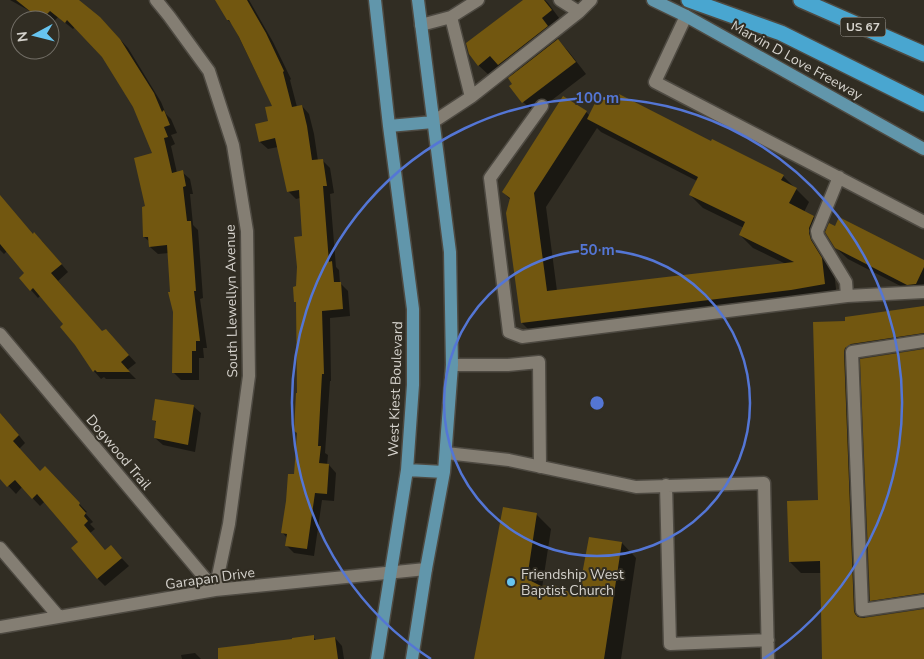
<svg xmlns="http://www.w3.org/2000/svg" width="924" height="659" viewBox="0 0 924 659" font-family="'Nunito Sans',sans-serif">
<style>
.shadow{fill:#0007;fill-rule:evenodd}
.building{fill:#725710}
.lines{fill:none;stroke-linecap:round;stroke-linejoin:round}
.minor-casing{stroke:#4e4a42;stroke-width:15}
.major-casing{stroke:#4e4a42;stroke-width:15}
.highway-casing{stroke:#4e4a42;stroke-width:18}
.minor{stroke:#847e73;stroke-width:12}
.major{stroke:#6196ab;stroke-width:12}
.highway{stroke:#49a6d0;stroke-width:15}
.ring{fill:none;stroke:#5476d5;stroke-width:2.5}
.poi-dot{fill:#67c4f0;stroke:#312d23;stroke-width:2}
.labels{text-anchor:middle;stroke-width:4;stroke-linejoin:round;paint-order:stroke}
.shield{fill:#312d23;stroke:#a4a19a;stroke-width:1}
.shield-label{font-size:12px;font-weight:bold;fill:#d6d3cd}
.street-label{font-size:14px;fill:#d6d3cd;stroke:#312d23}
.poi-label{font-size:14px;fill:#d6d3cd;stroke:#312d23;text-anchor:start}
.centre{fill:#5476d5;stroke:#312d23;stroke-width:2.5}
.ring-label{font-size:15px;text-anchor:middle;font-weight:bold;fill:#5476d5;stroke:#312d23;stroke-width:4;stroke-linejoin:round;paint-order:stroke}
</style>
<rect width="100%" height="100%" fill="#312d23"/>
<!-- shadow -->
<path class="shadow" d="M10 0H77L108 26 128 48 161 102 166 114 171 119 177 133 171 135 175 144 171 146 177 173 182 172 190 179 193 194H190L193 225 198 230 203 298 200 299 207 348H203L204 358H199V380H181L173 372 174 311 171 293 169 253 158 254 150 247V242L144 237 147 208 154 154 134 107 103 56 75 27 73 29 58 17 50 26V20H41L28 10Z
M218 0H249L273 42 291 79 290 80 297 107 302 106 309 114 314 134 318 161 322 160 330 168 334 193 330 194 336 267 339 270 340 283 348 291 350 316 330 318 331 381H330L325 453 328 455 327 465H329L336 473 334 501 322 500 314 556 294 553 286 545 287 538 283 533 295 475 298 434 297 303 296 302 303 237 300 198 296 199 288 191 278 147 268 149 260 142 270 122 273 107 233 25 228 20Z
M525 0H545L548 3 562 22 552 29 559 38 557 39 569 52 586 74 535 113 523 102 511 86 514 84 511 77 502 67 490 76 478 65Z
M586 112 590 116 711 143 783 176 809 202 804 212 814 217 828 231 924 261V295L920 296 848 259 836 248 826 231 822 241 834 272 837 297 535 336 522 323 511 200 503 192ZM597 128 601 132 697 181 690 195 703 208 744 228 740 235 753 248 786 264 557 291 546 207Z
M0 197 33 235 42 241 68 272 58 281 103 333 113 338 136 363 127 370 136 379H106L104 377 101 379 94 371 76 344 65 324 40 296 38 298 31 290 26 274 7 251 4 254 0 250Z
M924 308V346L858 357 855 361 865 619 924 610V659H823L821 573H801L790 562 819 502 847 322Z
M924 350V606L882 612 871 600Z
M193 406 201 413 195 452 163 445 155 438 157 423 154 420Z
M0 418 13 428 25 443 19 449 40 472 45 468 87 512 85 513 93 522 90 524 95 529 90 533 106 551 111 547 129 566 105 586 98 579 80 542 45 501 40 506 22 487 16 494 0 477Z
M536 514 551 529 542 588 579 597 622 543 636 558 621 659H475Z
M313 637 317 641 335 638 342 646 344 659H217L237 656Z
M195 653 201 659H182L181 655Z"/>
<!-- building -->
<path class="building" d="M16 0H79L100 17 120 39 154 93 162 112 164 110 170 125 164 127 168 137 164 138 172 173 183 170 186 186 183 187 187 221H191L196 291H194L200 341H196V351H192V373H172L173 312 168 292H170L167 245 149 247 148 237H143L142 207 145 206 134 158 152 153 133 107 102 57 67 20 65 23 50 11 41 20Z
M215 0H247L266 33 284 71 283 72 292 107 302 105 307 126 312 160 323 159 327 186H323L329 262 332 261 334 282H341L343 309 322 311 324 374H322L318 446H321L319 463 329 464 327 494 315 493 307 549 285 546 287 534 281 533 286 501 288 474H294L297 433 294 431 296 393H297L296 302H294L293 287 296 286 297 267 294 237 302 236 299 190 287 192 275 138 259 142 255 124 268 121 265 107 272 106 239 37 229 20H227Z
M523 0H544L552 10 542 18 548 26 498 65 490 56 478 66 469 54 466 43Z
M558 39 576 62 522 103 509 86 512 84 508 78Z
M619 94 711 141 712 139 784 175 781 180 797 188 789 203 814 216 809 228V233L811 240 822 258 825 284 791 290 521 323 506 213 510 198 502 192 563 96 587 111 534 193 547 291 794 262 739 235 745 222 689 195 698 177 587 119 599 95 615 102Z
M0 195 33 234 34 232 62 264 51 273 102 331 106 329 129 355 121 362 130 372H97L95 370 93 372 75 345 60 327 63 324 33 288 30 291 19 278 24 273 0 244Z
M839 217 924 260V267L916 284 907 285 835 248 825 232 829 223 835 226Z
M924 306V333L851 344 845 348 844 352 854 611 855 614 858 617 863 618 924 609V659H822L820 561 789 562 787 501 818 500 813 322 845 321V317Z
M924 349V593L870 601 860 359Z
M155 399 194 405 188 445 154 438 156 421 152 420Z
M0 413 19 435 13 441 40 471 45 466 80 503 79 505 86 513 84 516 88 521 84 525 105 550 111 545 122 558 97 579 71 548 78 542 37 494 32 499 15 480 7 487 0 479Z
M503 507 537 513 527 579 541 586 554 585 578 596 589 537 622 542 604 659H474Z
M314 635V640L335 637 338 659H218V648L292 639V638Z"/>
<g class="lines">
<!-- minor casing -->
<g class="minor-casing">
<path id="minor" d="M156 0 169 16 209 71 233 145 247 231 249 376 229 524 215 590
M560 0 579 12
M686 16 655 82 924 222
M451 17 471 97
M421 25 451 17 478 0
M542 106 490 178 509 332 522 337 847 296 924 292
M433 122 471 97 579 12 591 0
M839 177 817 231 818 236 846 282 847 296
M0 334 215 590
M924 341 852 352 862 610 924 601
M452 365H508L539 362 540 467
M446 453 509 460 636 487 764 483 768 659
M666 485 670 644 768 640
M0 548 59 617
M0 627 215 590 426 569"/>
</g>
<!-- major casing -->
<g class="major-casing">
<path id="major" d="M375 0 389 126 413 309V385L407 470 377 659
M653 0 686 16 924 149
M389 126 433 122
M407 470 444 472
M412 659 426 569 444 472 452 365 450 252 418 0"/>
</g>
<!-- highway casing -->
<g class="highway-casing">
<path id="highway" d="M689 0 781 33 924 104
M801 0 924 54"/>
</g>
<!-- minor -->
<use href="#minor" class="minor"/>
<!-- major -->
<use href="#major" class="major"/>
<!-- highway -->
<use href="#highway" class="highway"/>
</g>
<!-- distance rings -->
<g class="ring">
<circle cx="597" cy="403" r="153"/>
<path d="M431 659A305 305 0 1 1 763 659"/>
</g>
<!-- markers -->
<circle class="poi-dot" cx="511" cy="582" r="5"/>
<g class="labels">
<!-- shield labels -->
<rect class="shield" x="840.5" y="17.5" width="45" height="19" rx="4"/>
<g class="shield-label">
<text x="863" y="31">US 67</text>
</g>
<!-- street labels -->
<g class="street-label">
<text transform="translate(797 60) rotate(29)" y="5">Marvin D Love Freeway</text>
<text transform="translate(231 301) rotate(-91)" y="5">South Llewellyn Avenue</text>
<text transform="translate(395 389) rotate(-88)" y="5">West Kiest Boulevard</text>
<text transform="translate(119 452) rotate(50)" y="5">Dogwood Trail</text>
<text transform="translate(210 578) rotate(-8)" y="5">Garapan Drive</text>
</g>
<!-- poi labels -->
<g class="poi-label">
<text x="521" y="579">Friendship West<tspan x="521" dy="16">Baptist Church</tspan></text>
</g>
</g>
<circle cx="597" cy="403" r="8" class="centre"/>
<g class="ring-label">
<text x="597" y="103">100 m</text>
<text x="597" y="255">50 m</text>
</g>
<!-- north arrow -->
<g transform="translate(35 35) rotate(263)"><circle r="24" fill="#312d23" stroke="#736f67"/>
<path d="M0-4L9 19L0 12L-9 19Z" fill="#67c4f0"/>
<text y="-8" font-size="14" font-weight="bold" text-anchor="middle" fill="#d6d3cd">N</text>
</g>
</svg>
